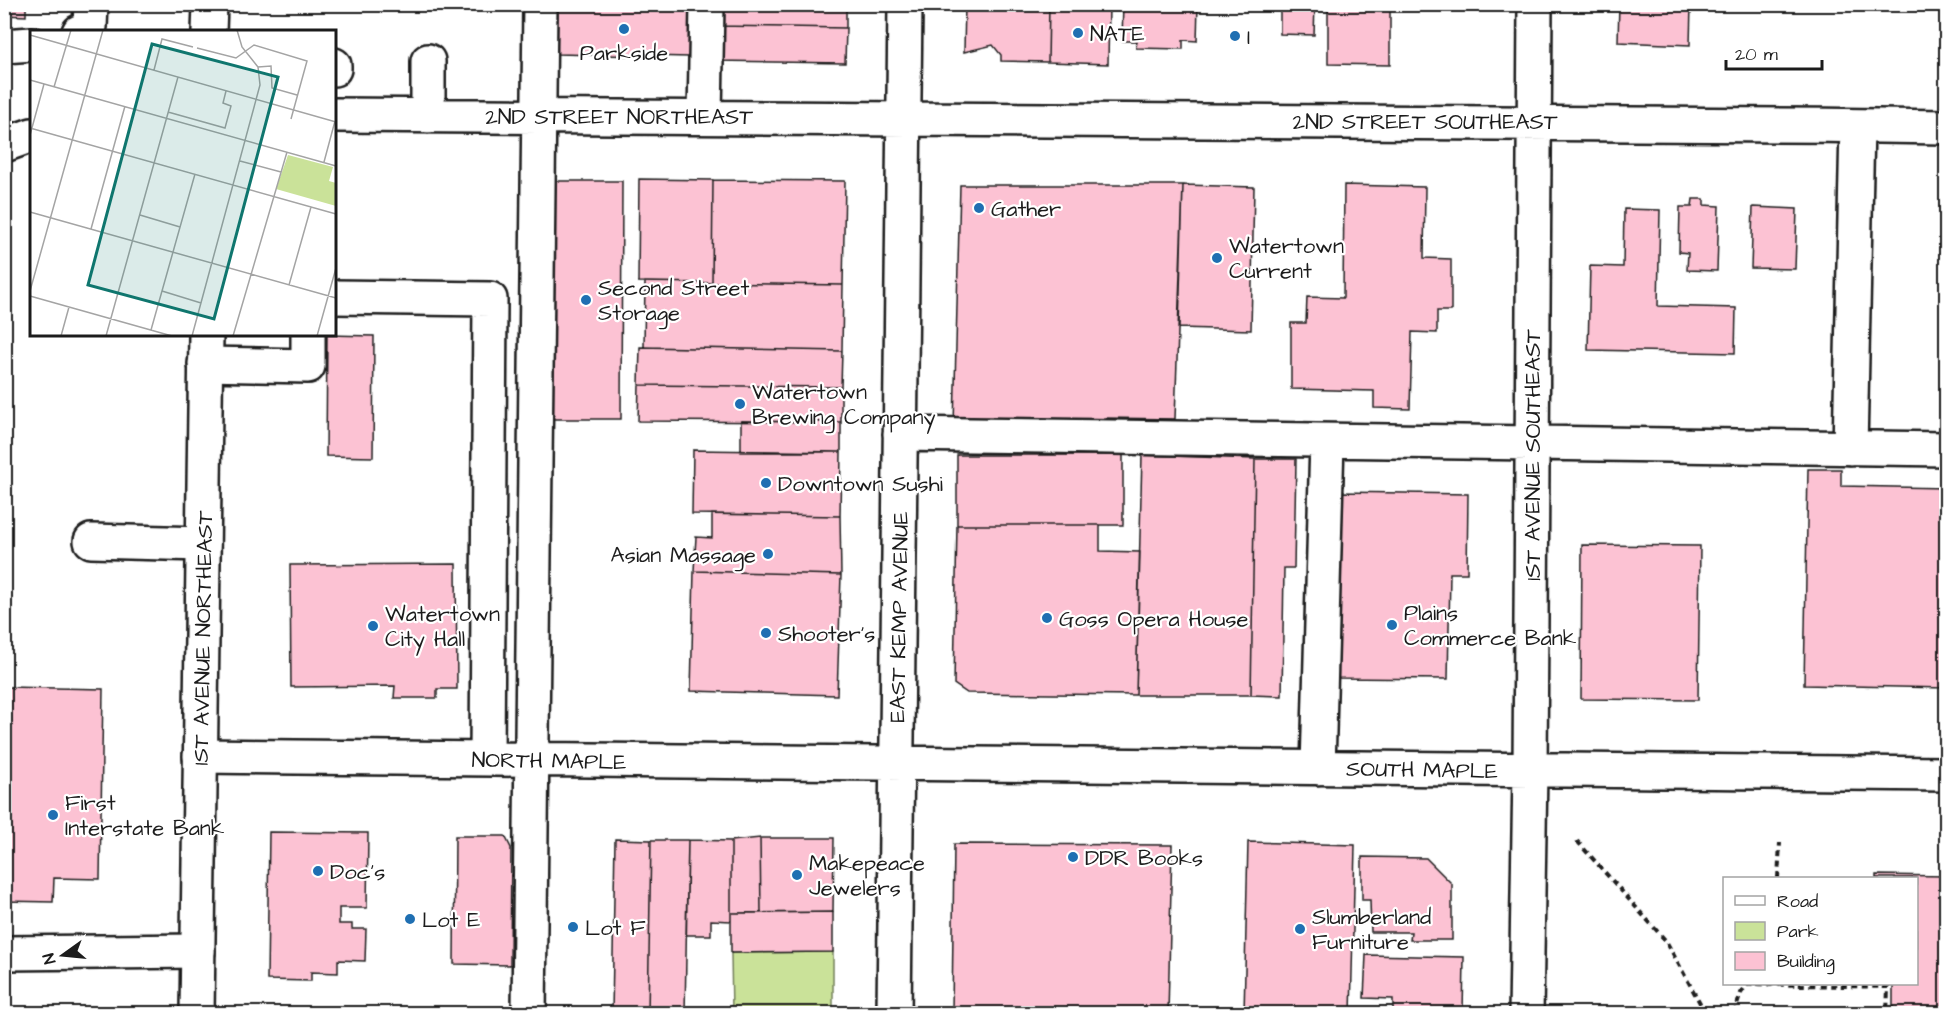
<svg xmlns="http://www.w3.org/2000/svg" width="1951" height="1018" viewBox="0 0 1951 1018" font-family="'Architects Daughter',sans-serif">
<style>
.green{fill:#cae299;stroke:#737f5a;stroke-width:1.5}
.building{fill:#fcc2d3;stroke:#1c1c1c;stroke-width:1.5}
.lines{fill:none;stroke-linecap:round;stroke-linejoin:round}
.minor-casing{stroke:#1c1c1c;stroke-width:38}
.major-casing{stroke:#1c1c1c;stroke-width:38}
.path{stroke:#1c1c1c;stroke-width:4;stroke-dasharray:6 4.5;stroke-linecap:butt}
.minor{stroke:#fff;stroke-width:33}
.major{stroke:#fff;stroke-width:33}
.poi-dot{fill:#1f6fb2;stroke:#fff;stroke-width:2}
.labels{text-anchor:middle;stroke-width:4.5;stroke-linejoin:round;paint-order:stroke}
.poi-label{font-size:22px;fill:#1c1c1c;stroke:#fff;text-anchor:start}
.street-label{font-size:22px;fill:#1c1c1c;stroke:#fff}
.inset-road{fill:none;stroke:#a4a4a4;stroke-width:1.5}
.view{fill:#0f766e;fill-opacity:0.15;stroke:#0f766e;stroke-width:3}
.inset-edge{fill:none;stroke:#1c1c1c;stroke-width:3}
</style>
<rect width="100%" height="100%" fill="#fff"/>
<filter id="ink" filterUnits="userSpaceOnUse"><feTurbulence type="fractalNoise" baseFrequency=".0167" numOctaves="2"/><feDisplacementMap in="SourceGraphic" scale="12" xChannelSelector="R" yChannelSelector="G"/><feConvolveMatrix kernelMatrix="1 2 1 2 8 2 1 2 1" color-interpolation-filters="sRGB"/></filter>
<g filter="url(#ink)">
<!-- green -->
<path class="green" d="M833 952V1011L732 1012 731 953Z"/>
<!-- building -->
<path class="building" d="M4 4H26V16L4 15Z
M558 4H692L690 57 557 54Z
M714 4H846V28L714 26Z
M965 4H1049L1048 62 1001 61V55L993 45 964 52Z
M1049 4H1109L1108 64 1048 62Z
M1123 4H1198L1197 41 1183 40V49L1136 48 1137 41H1122Z
M1280 4H1315L1314 35 1280 34Z
M1328 4H1390V65L1328 64Z
M1619 4H1691L1690 45 1618 42Z
M714 26 846 28 845 63 714 61Z
M639 179 713 180 712 283 638 282Z
M713 180 845 181 843 285 712 283Z
M551 181H622L621 419H550Z
M960 185H1183L1175 419 1104 418 1105 427 954 426Z
M1183 185 1254 187 1251 330 1179 328Z
M1344 185 1425 187 1424 258 1451 259V311H1437V333L1412 332 1410 409 1374 408V391L1291 389V323H1306L1307 297 1343 298Z
M1693 199H1704V205L1719 206 1717 271 1687 270 1688 253 1679 252 1680 207H1692Z
M1753 207 1797 209 1795 269 1751 268Z
M1624 209 1660 210 1658 306 1736 308 1735 353 1588 350 1590 266 1623 267Z
M645 282 843 285 842 351 644 347Z
M327 335 374 336 373 457 326 456Z
M640 347 842 351 841 387 639 385Z
M639 385 841 387V422L638 421Z
M741 421 841 422V452H741Z
M693 450 841 452 840 516 692 514Z
M957 455H1123V525H957Z
M1142 455 1255 459 1251 695H1136Z
M1255 459H1296L1294 568H1284L1282 696 1251 695Z
M1808 469H1841V486L1946 488V688L1804 685Z
M1338 492 1468 494 1467 573H1450L1448 679 1335 678Z
M712 514 840 516 841 575 694 571 696 537 712 538Z
M957 525H1100V551L1140 552 1136 695 967 693 954 684Z
M1582 545 1700 546 1698 700 1581 699Z
M456 564 457 689H437V698H394L395 686 291 687 290 565Z
M694 571 841 575 837 695 691 691Z
M4 671H7V687L103 689 100 879 54 878 53 902 4 901Z
M269 832 368 833 367 908H339V924H352V929H366L365 961 338 960V973L311 972V981L267 980Z
M455 836H505L511 848 510 965 454 964Z
M760 838H834L833 912 761 913Z
M760 838 761 913H731V841Z
M615 839 651 840 648 1014H612Z
M651 840H688L685 1014H648Z
M688 840 731 841V921L711 920V935H686Z
M1248 842 1355 845 1351 1014H1244Z
M954 844 1172 845 1168 1014H952Z
M1362 857 1426 858 1452 884V940H1410L1411 932H1371L1370 900H1362Z
M1876 875 1946 876V1014H1893V984H1916V878H1876Z
M833 912V952L731 953V913Z
M1366 955 1464 957 1463 1014H1393V999L1364 998Z
M833 1011V1014L696 1012Z"/>
<g class="lines">
<!-- minor casing -->
<g class="minor-casing">
<path id="minor" d="M79 32 90 27 91 4
M4 46 32 44
M334 65V69
M334 115C872 117 1409 119 1946 127
M428 116V61
M705 116 707 4
M4 145 32 135
M334 297 490 299 487 759
M205 364 308 366V334
M900 434 1946 449
M1850 448 1857 126
M91 541 203 544
M200 756 1946 774
M1318 768 1327 441
M4 953 198 951
M529 1014 540 4
M894 1014 905 4
M1526 1014 1530 771 1535 4"/>
</g>
<!-- major casing -->
<g class="major-casing">
<path id="major" d="M209 32 210 4
M197 1014 206 334"/>
</g>
<!-- path -->
<path class="path" d="M1577 841 1666 941 1706 1014
M1778 878 1780 843
M1734 1014 1741 993 1747 985 1756 984 1888 987 1887 1014"/>
<!-- minor -->
<use href="#minor" class="minor"/>
<!-- major -->
<use href="#major" class="major"/>
</g>
</g>
<!-- markers -->
<g class="poi-dot">
<circle cx="624" cy="29" r="6"/>
<circle cx="1078" cy="33" r="6"/>
<circle cx="1235" cy="36" r="6"/>
<circle cx="979" cy="208" r="6"/>
<circle cx="1217" cy="258" r="6"/>
<circle cx="586" cy="300" r="6"/>
<circle cx="740" cy="404" r="6"/>
<circle cx="766" cy="483" r="6"/>
<circle cx="768" cy="554" r="6"/>
<circle cx="1047" cy="618" r="6"/>
<circle cx="1392" cy="625" r="6"/>
<circle cx="373" cy="626" r="6"/>
<circle cx="766" cy="633" r="6"/>
<circle cx="53" cy="815" r="6"/>
<circle cx="1073" cy="857" r="6"/>
<circle cx="318" cy="871" r="6"/>
<circle cx="797" cy="875" r="6"/>
<circle cx="410" cy="919" r="6"/>
<circle cx="573" cy="927" r="6"/>
<circle cx="1300" cy="929" r="6"/>
</g>
<g class="labels">
<!-- poi labels -->
<g class="poi-label">
<text x="1090" y="41">NATE</text>
<text x="1247" y="44">I</text>
<text x="624" y="60" text-anchor="middle">Parkside</text>
<text x="991" y="216">Gather</text>
<text x="1229" y="253">Watertown<tspan x="1229" dy="25">Current</tspan></text>
<text x="598" y="295">Second Street<tspan x="598" dy="25">Storage</tspan></text>
<text x="752" y="399">Watertown<tspan x="752" dy="25">Brewing Company</tspan></text>
<text x="778" y="491">Downtown Sushi</text>
<text x="756" y="562" text-anchor="end">Asian Massage</text>
<text x="1404" y="620">Plains<tspan x="1404" dy="25">Commerce Bank</tspan></text>
<text x="385" y="621">Watertown<tspan x="385" dy="25">City Hall</tspan></text>
<text x="1059" y="626">Goss Opera House</text>
<text x="778" y="641">Shooter's</text>
<text x="65" y="810">First<tspan x="65" dy="25">Interstate Bank</tspan></text>
<text x="1085" y="865">DDR Books</text>
<text x="809" y="870">Makepeace<tspan x="809" dy="25">Jewelers</tspan></text>
<text x="330" y="879">Doc's</text>
<text x="1312" y="924">Slumberland<tspan x="1312" dy="25">Furniture</tspan></text>
<text x="422" y="927">Lot E</text>
<text x="585" y="935">Lot F</text>
</g>
<!-- street labels -->
<g class="street-label">
<text x="619" y="124">2ND STREET NORTHEAST</text>
<text x="1425" y="129">2ND STREET SOUTHEAST</text>
<text transform="translate(1532 455) rotate(-90)" y="8">1ST AVENUE SOUTHEAST</text>
<text transform="translate(898 617) rotate(-89)" y="8">EAST KEMP AVENUE</text>
<text transform="translate(202 638) rotate(-89)" y="8">1ST AVENUE NORTHEAST</text>
<text transform="translate(549 760) rotate(1)" y="8">NORTH MAPLE</text>
<text transform="translate(1422 769) rotate(1)" y="8">SOUTH MAPLE</text>
</g>
</g>
<!-- overview -->
<g transform="translate(30 30)">
<rect width="306" height="306" fill="#fff"/>
<path d="M258 125 303 137 299 151 306 153V176L246 159Z" fill="#cae299"/>
<path class="inset-road" d="M0 5 306 92M167 18 206 28 224 15 277 31 261 89M228 37 241 36 242 58 267 65M124 40 132 9 163 17M0 50 306 136M24 57 41 0M138 82 195 98 201 76 193 73 196 61M0 98 306 184M0 105 14 54M210 131 251 142M294 132 305 91M0 182 306 268M110 185 150 197M61 199 95 76M259 255 281 177M0 261 73 0M132 261 171 273M0 266 142 306M121 300 165 144M31 306 39 277M76 306 148 47M162 306 230 55 228 37 212 17 207 0M203 306 257 122M287 306 306 238"/>
<path class="view" d="M122 14 248 47 184 289 58 255Z"/>
<rect width="306" height="306" class="inset-edge"/>
</g>
<!-- margin -->
<rect width="1951" height="1018" fill="none" stroke="#fff" stroke-width="24"/>
<rect x="12" y="12" width="1927" height="994" fill="none" stroke="#1c1c1c" stroke-width="2" filter="url(#ink)"/>
<!-- legend -->
<rect x="1723" y="877" width="195" height="108" fill="#ffffff" stroke="#a4a4a4" stroke-width="1.5"/>
<rect x="1735" y="896" width="30" height="9" fill="#ffffff" stroke="#a4a4a4" stroke-width="1.5"/>
<text x="1777" y="907" font-size="18" fill="#1c1c1c">Road</text>
<rect x="1735" y="922" width="30" height="18" fill="#cae299" stroke="#a4a4a4" stroke-width="1.5"/>
<text x="1777" y="937" font-size="18" fill="#1c1c1c">Park</text>
<rect x="1735" y="952" width="30" height="18" fill="#fcc2d3" stroke="#a4a4a4" stroke-width="1.5"/>
<text x="1777" y="967" font-size="18" fill="#1c1c1c">Building</text>
<!-- north arrow -->
<g transform="translate(63 955) rotate(255)" stroke="#ffffff" stroke-width="4.5" paint-order="stroke">
<path d="M0-4.5L10 22L0 15L-10 22Z" fill="#1c1c1c"/>
<text y="-9" font-size="16" font-weight="bold" text-anchor="middle" fill="#1c1c1c">N</text>
</g>
<!-- scale -->
<path d="M1726 60v9h96v-9" fill="none" stroke="#1c1c1c" stroke-width="3"/>
<text x="1735" y="60" font-size="18" fill="#1c1c1c" stroke="#ffffff" stroke-width="4.5" paint-order="stroke">20 m</text>
</svg>
